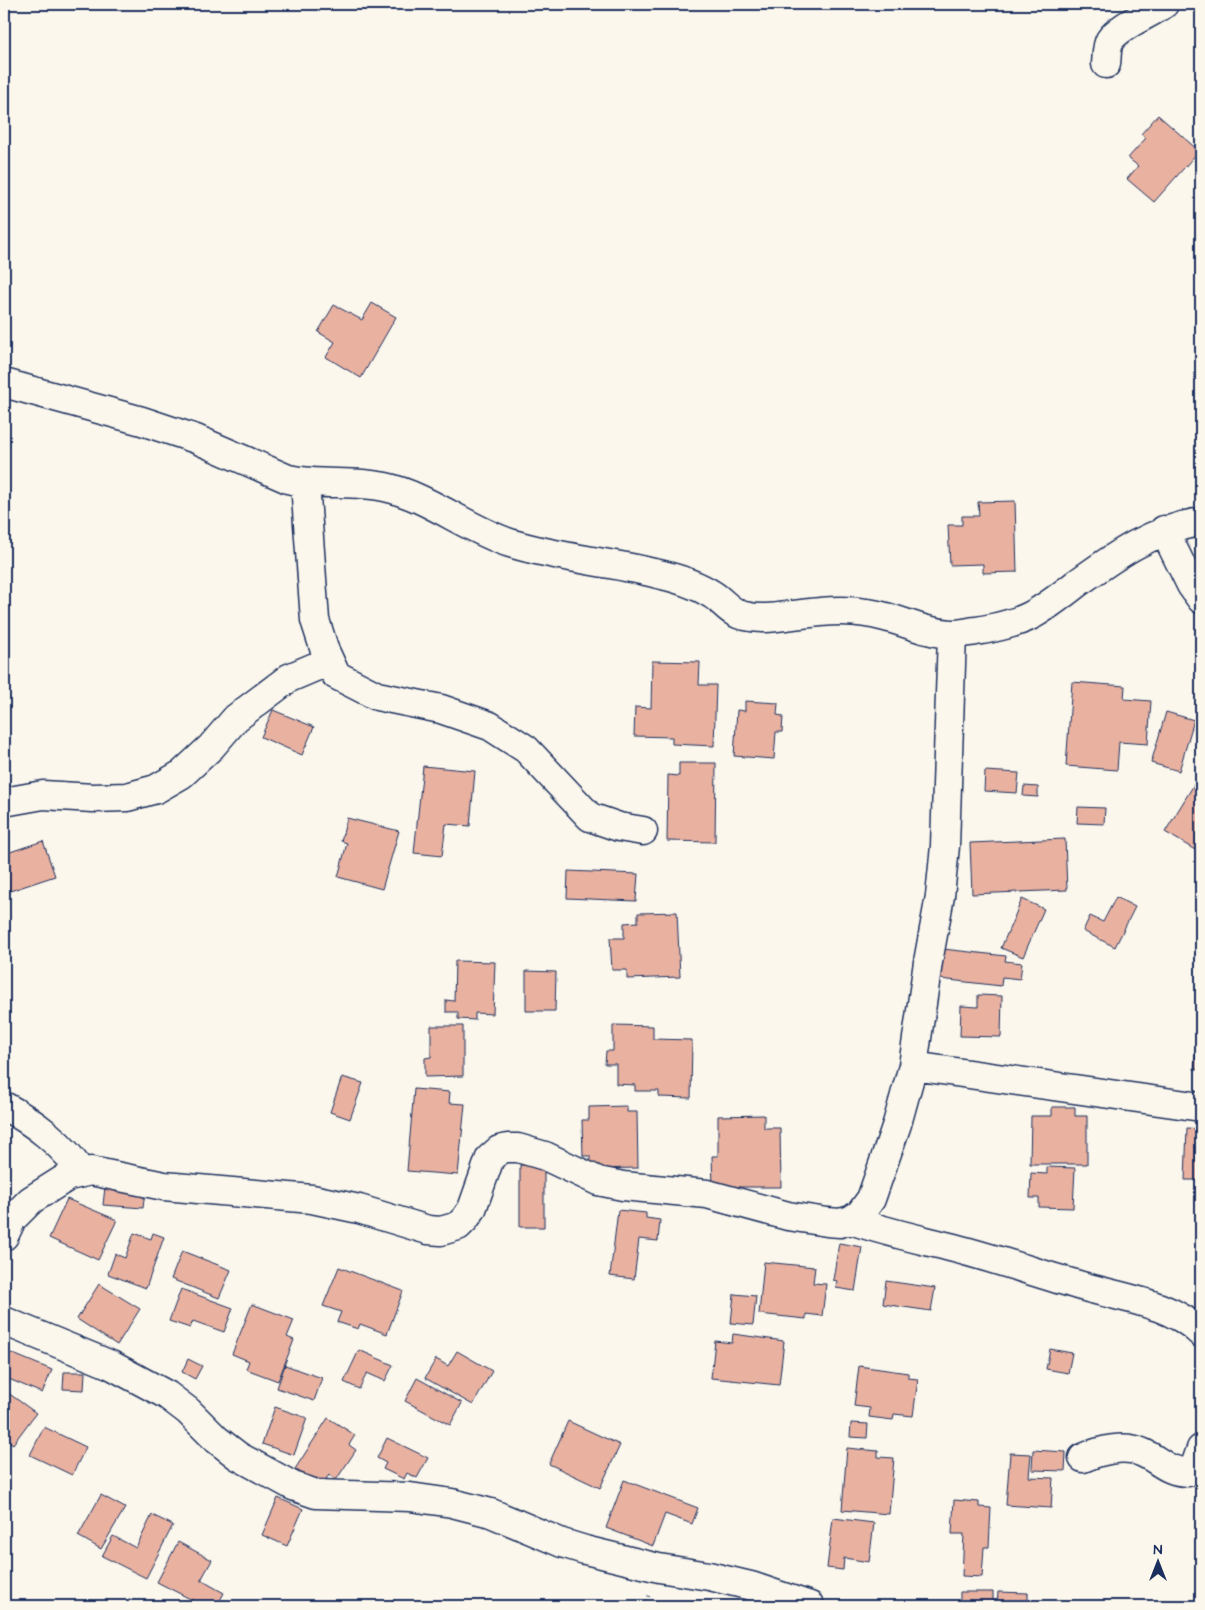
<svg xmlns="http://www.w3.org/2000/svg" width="1205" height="1610" viewBox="0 0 1205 1610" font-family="'Architects Daughter',sans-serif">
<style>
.building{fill:#e9b1a0;stroke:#1b2f5e}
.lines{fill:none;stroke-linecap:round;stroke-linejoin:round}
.street-casing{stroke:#1b2f5e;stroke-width:31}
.path{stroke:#1b2f5e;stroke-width:3;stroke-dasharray:1 4;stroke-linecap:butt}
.street{stroke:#fbf7ec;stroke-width:28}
</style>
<rect width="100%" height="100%" fill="#fbf7ec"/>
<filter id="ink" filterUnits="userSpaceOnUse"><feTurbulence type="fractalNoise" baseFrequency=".02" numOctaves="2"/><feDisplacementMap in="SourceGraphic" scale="10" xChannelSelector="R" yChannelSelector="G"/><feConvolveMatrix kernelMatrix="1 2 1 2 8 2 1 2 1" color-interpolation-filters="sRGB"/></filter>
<g filter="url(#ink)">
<!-- building -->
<path class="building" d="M1158 115 1199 151 1154 202 1127 179 1138 166 1128 158 1146 138 1141 134Z
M372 303 396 317 361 378 326 357 335 342 318 332 334 305 362 320Z
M1015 501 1017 572 983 573V564L950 565 948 525H962V516H979L978 502Z
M652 661 700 662 699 685H716L714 746 672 744V737L634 736 635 707 651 708Z
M1072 682 1125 686 1124 699 1151 701 1148 744 1119 742 1117 770 1066 766Z
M745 701 778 703 777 715 783 716 782 732H776L774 759 734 756 737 710 745 711Z
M273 710 314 727 302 755 261 737Z
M1166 712 1194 720 1179 771 1151 763Z
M679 763H716L715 842 667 841 668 775 679 776Z
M423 766 475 771 470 826 446 824 442 856 414 853Z
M985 771 1019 773 1017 793 984 791Z
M1198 778 1201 780V841L1195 850 1165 832Z
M1024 786 1038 787V797L1023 796Z
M1078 807 1105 808 1104 824 1077 823Z
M347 818 399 831 382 889 338 877 347 843 341 841Z
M1065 839 1067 890 972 894 970 843Z
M43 841 55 876 4 893V854Z
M568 871 638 874 636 901 567 898Z
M1116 897 1135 907 1115 947 1083 931 1090 916 1103 922Z
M1201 897V916L1194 913Z
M1022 899 1044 909 1023 957 1001 948Z
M677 912 680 977 627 979V970H612L610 938H624V923L638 922V913Z
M943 949 1006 956 1005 961 1022 963 1020 979 1002 977 1001 986 940 979Z
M455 961 495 962 493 1014 475 1013V1020L458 1019V1012H446V1000L454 1001Z
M526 971 556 972 555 1011H526Z
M978 995 1002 996 1001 1037 960 1036 961 1006 978 1007Z
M613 1025 653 1026V1039L692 1040 691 1098 659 1097V1091H635V1085L616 1084V1064H605L606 1051H613Z
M431 1026H463V1076L425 1077V1058L431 1057Z
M1199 1028 1201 1029V1070L1194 1069Z
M342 1077 363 1083 350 1119 330 1112Z
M414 1089 450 1092 449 1103 465 1104 458 1175 407 1171Z
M627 1106V1112H637L638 1168 590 1169V1156H583L582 1120H589V1107Z
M1052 1107H1075V1116H1087V1164H1030L1031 1116H1052Z
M764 1115V1128H780L781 1187H713L712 1156H718V1116Z
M1187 1128 1201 1129V1180H1185Z
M520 1165H544V1227H520Z
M1047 1167 1075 1168 1073 1208 1039 1207V1198H1030L1031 1173 1047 1174Z
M105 1187 145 1191 143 1208 103 1205Z
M67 1199 117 1220 98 1260 49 1238Z
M618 1210 646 1213V1218L660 1220 658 1241 639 1239 634 1279 610 1276Z
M134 1233 151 1239 153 1233 164 1237 146 1288 108 1274 115 1254 125 1258Z
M839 1243 862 1247 855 1291 836 1288 837 1281 833 1280Z
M182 1251 231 1270 219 1298 171 1279Z
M764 1262 815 1267 813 1283 826 1284 822 1316 806 1314V1319L759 1314Z
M339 1267 403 1291 387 1334 360 1324 358 1329 337 1322 341 1312 323 1306Z
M886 1281 935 1288 931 1311 883 1304Z
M99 1284 140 1309 117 1345 77 1319Z
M181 1289 233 1308 224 1332 193 1321 190 1328 169 1321Z
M734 1294 756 1296 753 1325 731 1323Z
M252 1304 294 1320 287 1337 294 1340 278 1381 246 1369 249 1361 232 1354Z
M733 1334 784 1341 779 1385 711 1378 715 1341 732 1343Z
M1050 1349 1072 1353 1068 1373 1046 1369Z
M359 1350 393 1365 385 1381 367 1373 359 1389 344 1382Z
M6 1351 52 1370 42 1393 4 1377V1356Z
M457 1351 492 1371 473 1405 425 1378 436 1359 448 1366Z
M188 1359 202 1366 195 1379 182 1372Z
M285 1365 322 1378 314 1401 277 1388Z
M859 1366 908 1373V1378L918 1379 913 1416 894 1414 893 1420 869 1417 870 1408 854 1406Z
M64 1372H85L84 1390 63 1389Z
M417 1378 462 1403 450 1425 405 1401Z
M4 1390 36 1413 13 1444 4 1438Z
M275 1407 307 1418 294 1455 262 1444Z
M328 1418 355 1435 349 1445 356 1450 336 1480 329 1475 321 1486 295 1469Z
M568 1421 620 1445 600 1488 549 1464Z
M851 1423 868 1424 867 1438 850 1437Z
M44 1427 86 1447 72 1475 30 1455Z
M387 1438 428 1458 417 1478 407 1473 404 1479 383 1469 386 1463 377 1458Z
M847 1448 878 1451V1457L894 1458 889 1514 842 1510Z
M1033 1450 1066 1452 1065 1471 1032 1470Z
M1010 1453 1031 1454 1029 1477 1053 1478 1051 1508 1006 1505Z
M624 1480 698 1508 692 1524 665 1514 653 1546 606 1528Z
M101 1495 125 1508 101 1549 78 1536Z
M278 1498 303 1509 287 1546 262 1535Z
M954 1500 979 1502V1507L991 1508 989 1547H984L982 1577 962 1576 964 1534H952Z
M152 1515 173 1525 146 1578 102 1556 113 1536 136 1548Z
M833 1518 874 1523 869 1562 844 1558 843 1570 827 1568Z
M178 1542 212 1560 201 1580 224 1593 217 1606H204L157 1582Z
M960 1592H993V1606H960Z
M998 1592 1028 1593V1606H997Z"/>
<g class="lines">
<!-- street casing -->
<g class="street-casing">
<path id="street" d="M1106 64C1107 57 1106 47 1110 40 1120 25 1149 15 1164 4
M4 383 142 421 196 439 288 479C320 486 353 480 385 487 427 496 469 530 510 543 557 558 606 561 654 573 673 577 696 584 713 595 724 602 731 614 745 616 761 620 777 617 793 615 818 612 842 609 866 613 895 616 922 633 952 634 959 634 968 632 976 631 995 628 1015 624 1032 615 1048 606 1062 595 1076 584 1115 556 1152 529 1201 522
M305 483 315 620 325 651 336 675 377 696 441 709 490 726 526 749 590 817 619 827 643 831
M1164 530 1191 585 1201 599
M4 802 43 795 93 798 127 797 156 789 182 774 211 747 236 718 289 678 329 661
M913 1066 1201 1107
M4 1106C32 1121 65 1145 81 1173
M851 1220C885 1232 919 1239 954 1248 996 1259 1037 1273 1078 1285 1120 1298 1170 1302 1201 1333
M4 1236 12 1219 31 1200 69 1176 91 1171 164 1186 312 1199 359 1209 428 1230 441 1231 458 1226 465 1219 472 1209 490 1158 499 1150 507 1148H518L545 1156 598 1181 623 1186 707 1194 788 1216 827 1222 840 1223 851 1220 860 1214 871 1199 897 1124 913 1066 928 962 940 896 945 846 952 634
M4 1321 111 1365 167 1395 188 1411 216 1439 238 1456 293 1486 316 1494 410 1497 452 1503 491 1513 562 1543 585 1550 659 1568 709 1576 751 1586 810 1606
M1083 1458C1099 1451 1124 1444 1141 1452 1159 1459 1166 1472 1188 1472L1195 1466 1201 1449"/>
</g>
<!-- path -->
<path class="path" d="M645 1606 649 1595"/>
<!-- street -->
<use href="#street" class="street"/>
</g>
</g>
<!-- margin -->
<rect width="1205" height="1610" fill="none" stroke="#fbf7ec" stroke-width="20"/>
<rect x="10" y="10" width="1185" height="1590" fill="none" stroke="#1b2f5e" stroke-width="2" filter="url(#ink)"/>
<!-- north arrow -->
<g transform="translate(1158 1562)" stroke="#fbf7ec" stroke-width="4" paint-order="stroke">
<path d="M0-4L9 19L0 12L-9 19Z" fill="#1b2f5e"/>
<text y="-8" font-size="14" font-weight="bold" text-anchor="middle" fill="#1b2f5e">N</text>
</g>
</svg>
